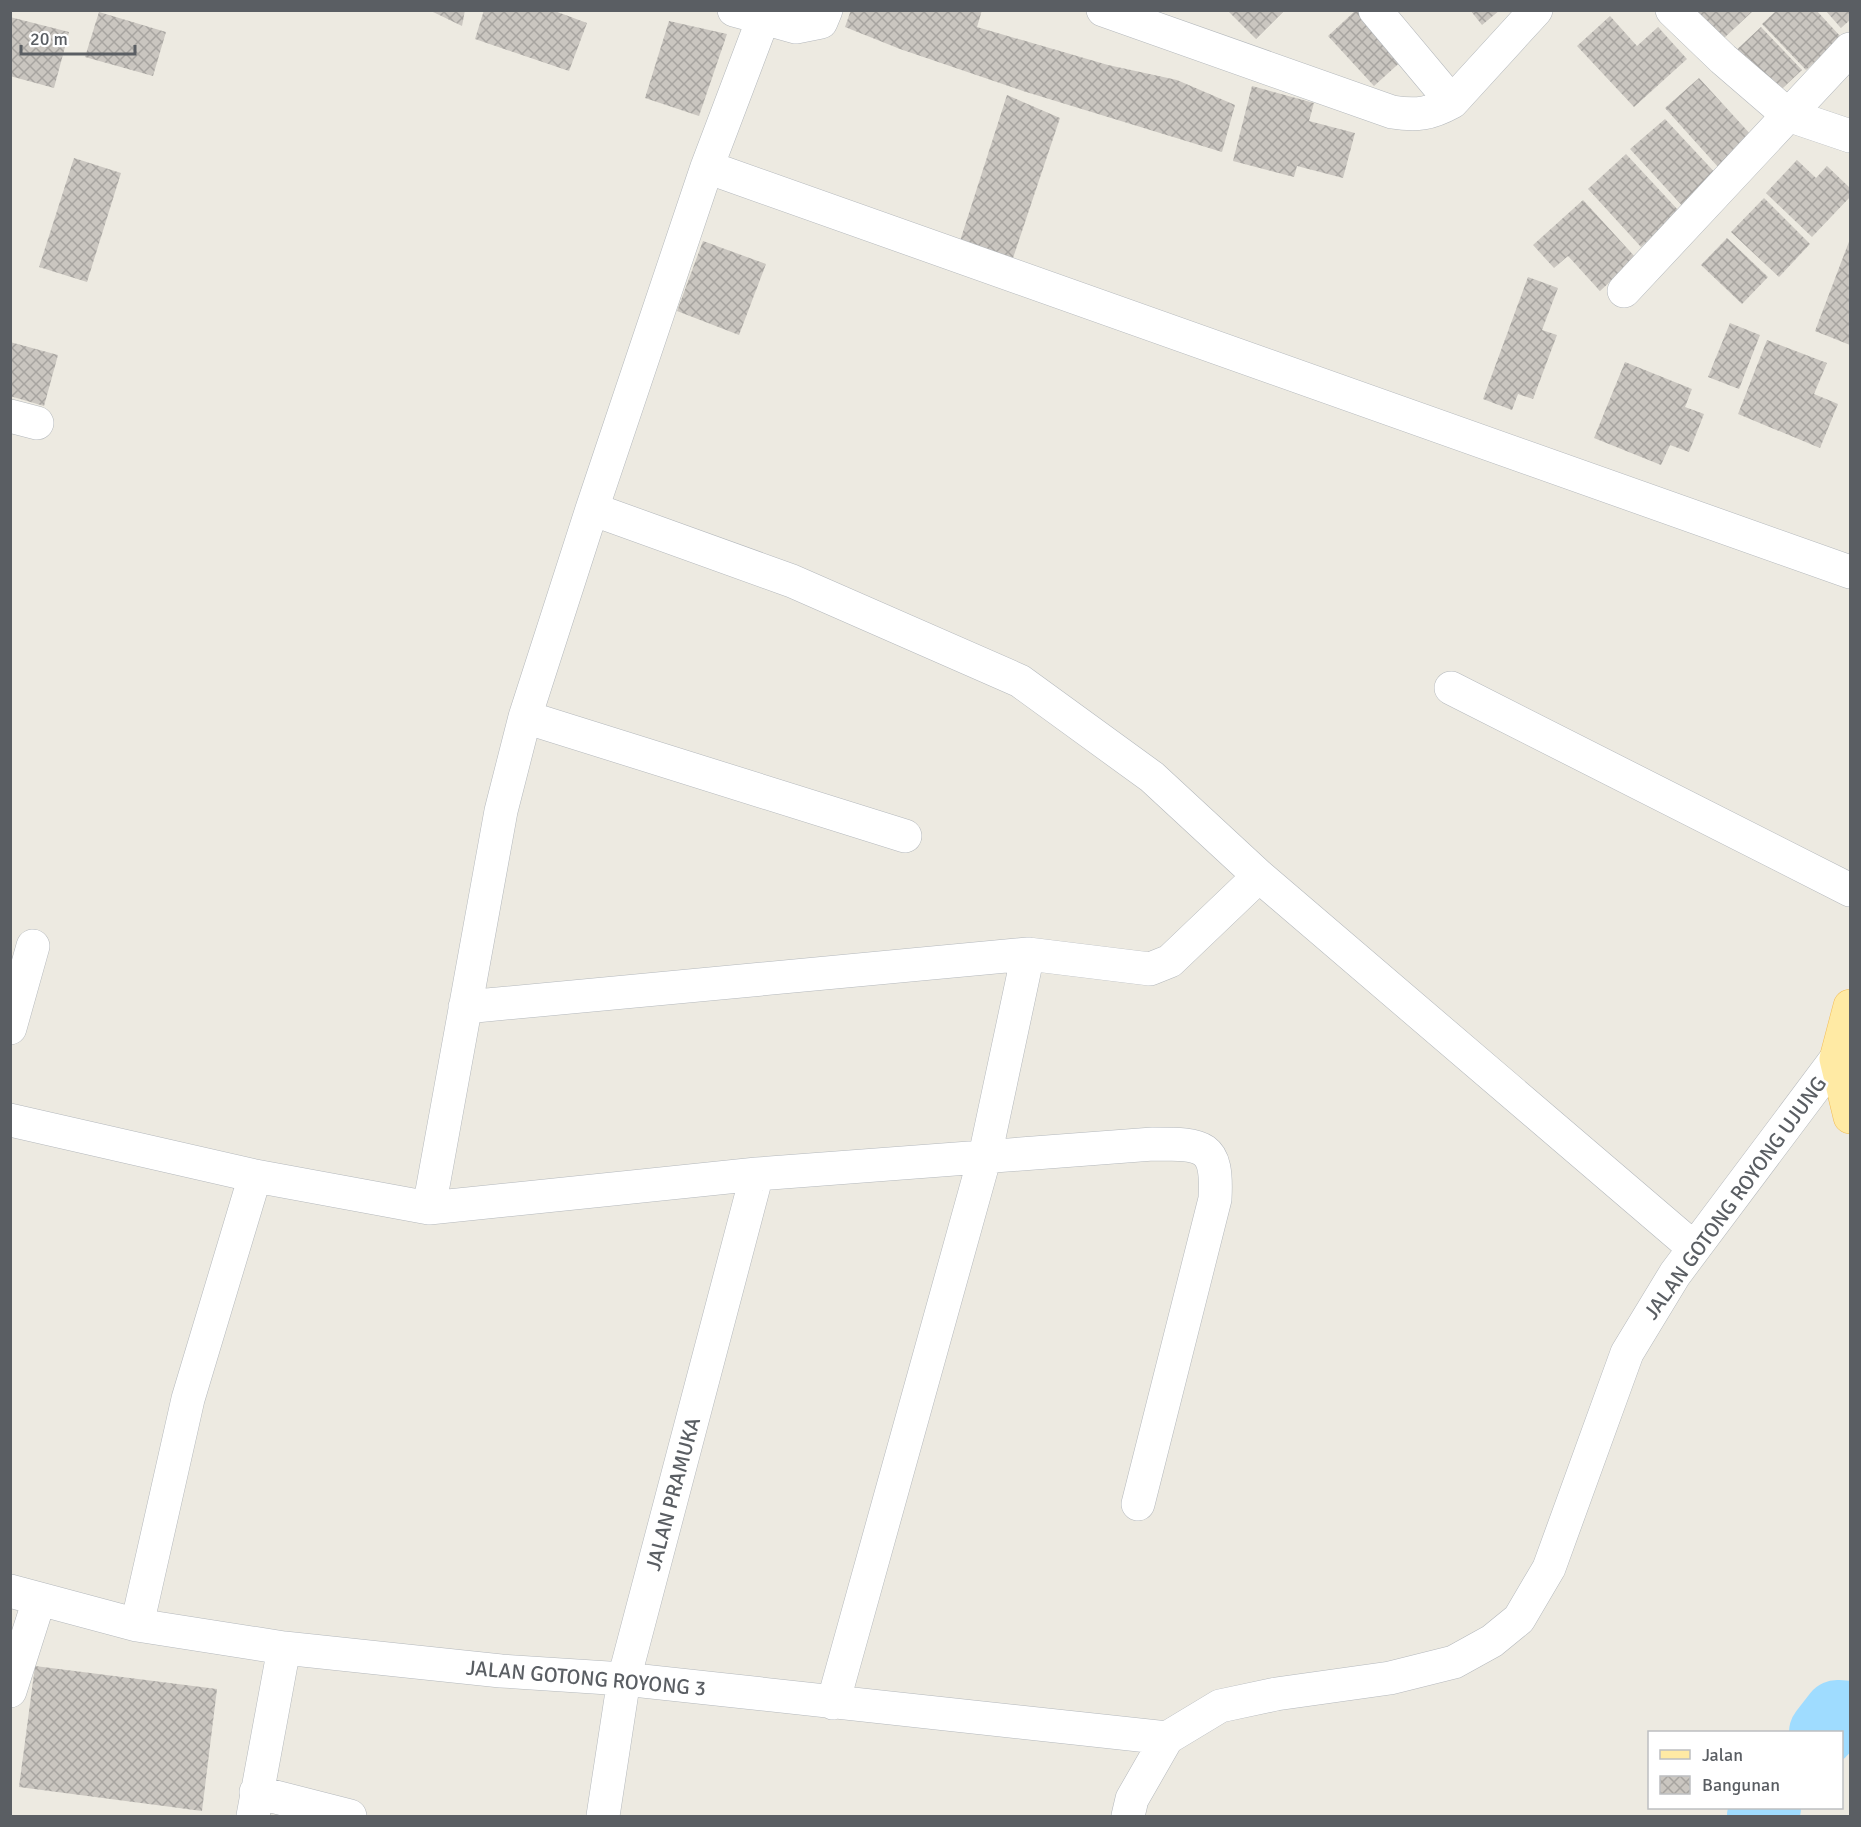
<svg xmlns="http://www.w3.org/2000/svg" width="1861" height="1827" viewBox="0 0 1861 1827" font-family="Signika,sans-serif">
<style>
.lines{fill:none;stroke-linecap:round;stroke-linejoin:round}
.river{stroke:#9fdcff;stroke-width:68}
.building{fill:url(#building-cross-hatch)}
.minor-casing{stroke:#b4b8bc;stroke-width:34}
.major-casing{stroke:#f3bc54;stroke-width:34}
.minor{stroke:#fff;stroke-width:33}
.major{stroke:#ffeaa4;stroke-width:33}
.labels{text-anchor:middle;stroke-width:5;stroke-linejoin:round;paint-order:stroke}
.street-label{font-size:21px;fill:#5a5e63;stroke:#fff}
</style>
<defs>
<pattern id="building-cross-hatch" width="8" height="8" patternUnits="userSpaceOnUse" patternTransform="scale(1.5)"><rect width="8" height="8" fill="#cac6c0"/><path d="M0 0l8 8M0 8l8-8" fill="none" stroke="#a7a4a0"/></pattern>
</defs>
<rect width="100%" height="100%" fill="#edeae1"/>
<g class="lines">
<!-- river -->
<path class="river" d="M1823 1732 1837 1714 1850 1715
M1761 1816 1767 1808"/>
</g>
<!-- building -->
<path class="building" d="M429 10H465L462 26Z
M484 10H552L587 23 569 71 475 39Z
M851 10H982L977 27 1108 65 1177 80 1235 105 1222 152 1023 91 900 49 845 27Z
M1227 10H1285L1256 39Z
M1356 10H1364L1406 57 1374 86 1328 36Z
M1470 10H1500L1482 25Z
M1696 10H1754L1723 39Z
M1777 10H1816L1841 37 1806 70 1762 24Z
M1825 10H1850V20L1841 28Z
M99 12 166 32 153 76 85 57Z
M1610 16 1637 46 1658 27 1687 59 1634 107 1577 46Z
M10 17 69 32 54 88 10 76Z
M669 21 727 34 699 116 645 98Z
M1761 27 1802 70 1772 98 1731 55Z
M1699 78 1753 137 1719 168 1665 108Z
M1252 86 1314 103 1309 121 1355 133 1343 178 1297 166 1294 177 1233 161Z
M1007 95 1060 118 1011 264 960 241Z
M1665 119 1721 179 1687 211 1630 149Z
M1626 154 1679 211 1641 247 1588 189Z
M74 158 121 173 87 282 39 267Z
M1797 160 1816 178 1827 166 1850 188V197L1812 237 1766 193Z
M1764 198 1810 244 1779 277 1731 232Z
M1583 200 1636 258 1600 291 1568 256 1554 268 1533 245Z
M1727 238 1768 277 1742 304 1701 265Z
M1850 239V345L1815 331Z
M703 241 766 264 739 335 677 311Z
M1528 277 1558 288 1542 330 1557 335 1533 399 1518 394 1512 410 1483 399Z
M1730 323 1760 335 1739 389 1708 377Z
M1767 340 1827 363 1814 394 1838 404 1820 448 1738 414Z
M10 342 58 355 44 406 10 396Z
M1625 362 1692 389 1685 407 1704 414 1689 452 1670 445 1661 465 1594 438Z
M35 1666 217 1689 202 1811 19 1787Z"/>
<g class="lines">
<!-- minor casing -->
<g class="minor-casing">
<path id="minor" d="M734 10 796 27 821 22 826 10
M1103 10 1392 112C1417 116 1430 114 1452 102
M1375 10 1452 102 1536 10
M1672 10 1723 59 1788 115 1850 136
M707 167 1850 572
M1624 291 1850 49
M10 416 37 423
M592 509 792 581 1020 681 1152 777 1259 876 1694 1248
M1451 688 1850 890
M525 717 905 836
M465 1007 1028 954 1150 969 1170 961 1259 876
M10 1028 33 946
M10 1120 255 1176 429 1208 757 1174 1153 1144C1204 1144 1218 1144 1215 1199L1138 1504
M429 1208 501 811 525 717 592 509 707 167 763 19
M10 1591 137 1625 284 1648 501 1671 624 1679 1167 1738
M137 1625 188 1399 255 1176
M10 1691 39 1600
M833 1703 985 1156 1028 954
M256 1792 350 1816
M253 1816 284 1648
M603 1816 624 1679 757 1174
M1128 1816 1132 1799 1167 1738 1220 1706 1276 1694 1390 1678 1454 1662 1492 1641 1519 1619 1549 1568 1627 1353 1675 1274 1836 1059"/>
</g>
<!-- major casing -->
<g class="major-casing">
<path id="major" d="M1850 1006 1836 1059 1850 1117"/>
</g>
<!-- minor -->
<use href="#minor" class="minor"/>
<!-- major -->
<use href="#major" class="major"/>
</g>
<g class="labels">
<!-- street labels -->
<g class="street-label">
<text transform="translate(1735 1198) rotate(-54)" y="7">JALAN GOTONG ROYONG UJUNG</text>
<text transform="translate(673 1494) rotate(-75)" y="7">JALAN PRAMUKA</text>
<text transform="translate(586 1678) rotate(5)" y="7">JALAN GOTONG ROYONG 3</text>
</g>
</g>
<!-- border -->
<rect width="1861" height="1827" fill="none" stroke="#5a5e63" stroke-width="24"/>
<!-- legend -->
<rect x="1648" y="1731" width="195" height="78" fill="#ffffff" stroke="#bdbfc1" stroke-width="1.5"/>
<rect x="1660" y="1750" width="30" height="9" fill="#ffeaa4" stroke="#bdbfc1" stroke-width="1.5"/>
<text x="1702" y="1761" font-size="18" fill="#5a5e63">Jalan</text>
<rect x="1660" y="1776" width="30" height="18" fill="url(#building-cross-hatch)" stroke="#bdbfc1" stroke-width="1.5"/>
<text x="1702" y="1791" font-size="18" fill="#5a5e63">Bangunan</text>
<!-- scale -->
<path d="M21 45v9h114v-9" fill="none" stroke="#5a5e63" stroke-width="3"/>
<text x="30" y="45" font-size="18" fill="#5a5e63" stroke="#ffffff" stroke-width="4.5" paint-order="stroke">20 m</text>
</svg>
